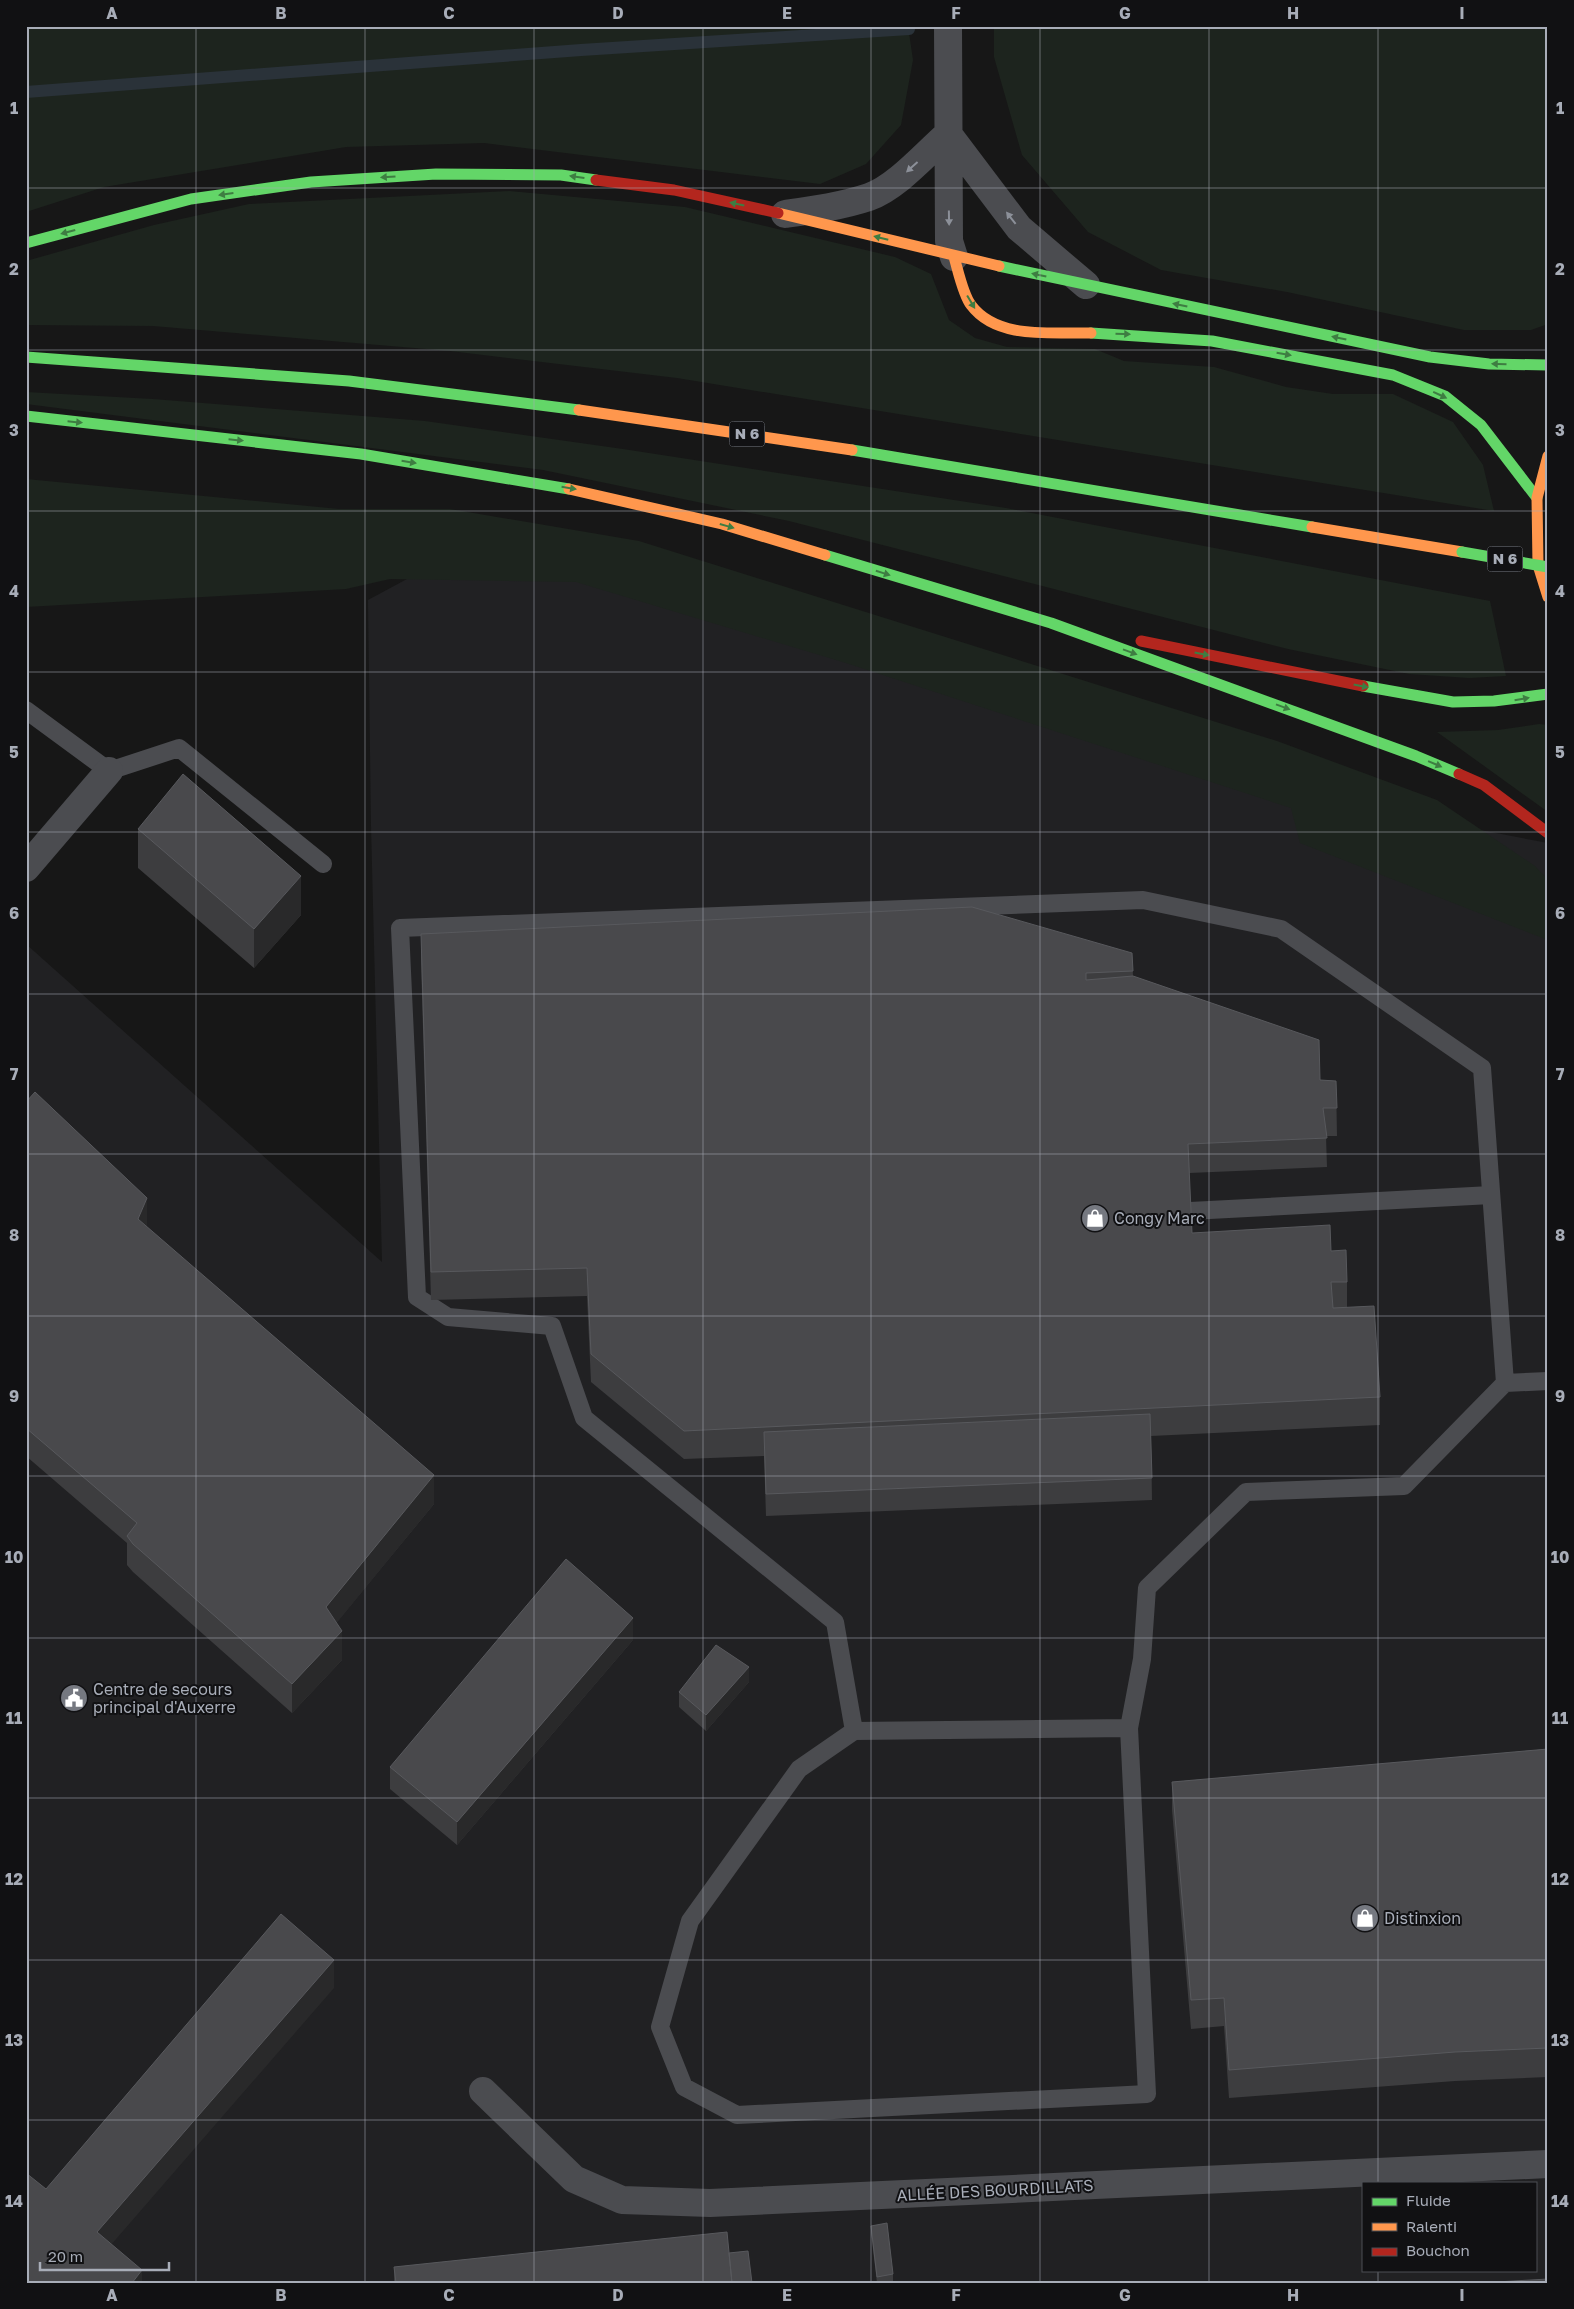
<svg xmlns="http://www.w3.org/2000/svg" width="1574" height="2309" viewBox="0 0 1574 2309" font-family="'Golos Text',sans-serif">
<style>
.built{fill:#212123;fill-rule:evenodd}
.green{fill:#1d241e}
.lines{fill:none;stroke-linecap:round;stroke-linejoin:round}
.stream{stroke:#2a3239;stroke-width:12}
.lane{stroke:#4b4c50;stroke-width:18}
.street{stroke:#4b4c50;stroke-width:28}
.fast{stroke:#63d668;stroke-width:11}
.slow{stroke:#ff974d;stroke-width:11}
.jam{stroke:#b3261e;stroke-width:11}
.fast-bridge{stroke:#63d668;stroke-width:11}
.wall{fill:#3d3d3f}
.shaded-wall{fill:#29292a}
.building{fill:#49494c;stroke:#58595d}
.oneway{fill:#8c9099}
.oneway2{fill:#3e7d42}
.grid{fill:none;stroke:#a8adb8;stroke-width:1;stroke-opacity:0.55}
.labels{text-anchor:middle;stroke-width:4;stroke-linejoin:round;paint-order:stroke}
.shield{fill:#111113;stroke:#7b7e86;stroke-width:1}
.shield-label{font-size:15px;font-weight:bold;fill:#a8adb8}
.poi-label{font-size:16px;fill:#a8adb8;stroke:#111113;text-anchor:start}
.street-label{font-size:16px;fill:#a8adb8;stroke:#111113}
.neatline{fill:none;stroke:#a8adb8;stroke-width:2}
.grid-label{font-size:16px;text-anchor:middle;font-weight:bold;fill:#a8adb8}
</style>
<rect width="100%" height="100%" fill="#171717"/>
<!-- built -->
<path class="built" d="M496 531 1418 818 1548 843V2283H26V944L382 1262 371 826 368 600ZM1363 2183H1535V2270H1363Z"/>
<!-- green -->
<path class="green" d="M26 26H908L913 60 901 125 866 164 820 184 484 143 346 147 104 187 26 212Z
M994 26H1548V324L1531 330H1464L1287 292 1161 270 1088 232 1022 155 994 57Z
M509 191 685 207 895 257 931 274 949 320 975 338 1007 347 1095 349 1124 361 1214 367 1286 387 1333 394H1393L1453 422 1483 465 1494 511 677 378 450 351 153 326 26 325V261L154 225 249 204Z
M26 392 153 399 425 421 623 449 1006 508 1490 601 1506 676 1469 678 1409 674 1288 649 789 521 543 470 26 404Z
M26 479 339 509H450L639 541 1277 741 1437 800 1535 866 1548 880V943L1545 939 1300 843 1291 808 846 663 576 582 390 579 346 589 26 607Z
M1539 724 1548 725V812L1437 732 1498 730Z"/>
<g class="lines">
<!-- stream -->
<path class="stream" d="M26 92 581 50 909 29"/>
<!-- lane -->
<path class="lane" d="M26 710 109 771 179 748 323 864
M1190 1211 1491 1195
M1129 1728 854 1731 799 1769 690 1921 660 2027 684 2087 737 2115 1147 2094 1129 1728 1142 1659 1147 1588 1246 1492 1404 1486 1505 1383 1548 1381
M854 1731 835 1622 584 1418 552 1326 448 1317 417 1297 400 928 1143 900 1281 929 1482 1068 1505 1383"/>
<!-- street -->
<path class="street" d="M948 26 949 241 954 257
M948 134 1019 228 1086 285
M785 214C813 210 842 206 869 197 897 187 925 154 948 134
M26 868 109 771
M483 2091 574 2179 622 2200 710 2203 1548 2164"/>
<!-- fast -->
<path class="fast" d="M26 243 191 199 311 182 436 174 561 175 596 180
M999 266 1430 357 1489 364 1548 365
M1091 333 1212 341 1393 375 1445 396 1481 425 1537 498
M26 357 349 381 579 410
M26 416 361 454 569 489
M852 450 1312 527
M825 555 1051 623 1416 756 1459 774
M1363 686 1453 702 1494 701 1548 694"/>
<!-- slow -->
<path class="slow" d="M778 213 999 266
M954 257C958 270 963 295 971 305 997 340 1052 332 1091 333
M579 410 852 450
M1548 456 1537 498 1538 565 1548 597
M569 489 722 524 825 555
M1312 527 1462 552"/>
<!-- jam -->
<path class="jam" d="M596 180 674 190 778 213
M1141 641 1363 686
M1459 774 1484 785 1548 833"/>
<!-- fast-bridge -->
<path class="fast-bridge" d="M1462 552 1548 567"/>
</g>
<!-- wall -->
<path class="wall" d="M138 829 301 915 254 968 138 868Z
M421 934 1132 953 1133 976 1320 1080 1336 1081 1337 1136H1326L1327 1167 1189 1173 1192 1233 1331 1251 1347 1282V1307L1380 1397V1425L1151 1436 1152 1500 766 1516 764 1456 684 1459 591 1382 587 1296 431 1300 421 962Z
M26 1102 147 1226V1227L434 1504 336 1623 342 1660 292 1713 133 1572 127 1565V1543L26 1456Z
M633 1640 457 1845 390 1789V1767Z
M749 1682 706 1731 679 1707V1692Z
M1548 1749V2077L1455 2081 1229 2098 1224 2026 1191 2029 1172 1810V1782Z
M871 2226 893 2274V2282L877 2283 871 2233Z
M729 2253 752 2283H394V2267Z"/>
<!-- shaded-wall -->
<path class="shaded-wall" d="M301 876V915L254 968V929Z
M147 1198V1226L138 1248V1219Z
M434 1475V1504L326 1636V1607Z
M633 1618V1640L457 1845V1822Z
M342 1631V1660L292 1713V1684Z
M749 1667V1682L706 1731V1715Z
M334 1960V1988L97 2261V2232Z
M142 2270V2283H132Z"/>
<!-- building -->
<path class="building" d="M183 774 301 876 254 929 138 829Z
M972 907 1132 953 1133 971 1086 973V980L1133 976 1319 1040 1320 1080 1336 1081 1337 1108H1323L1327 1138 1188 1144 1192 1233 1330 1225 1331 1251 1346 1250 1347 1282H1331L1333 1308 1374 1306 1380 1397 684 1431 591 1354 587 1268 431 1272 421 934Z
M35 1092 147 1198 138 1219 434 1475 326 1607 342 1631 292 1684 133 1544 127 1536 137 1523 26 1428V1102Z
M1150 1414 1152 1478 766 1494 764 1432Z
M566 1559 633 1618 457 1822 390 1767Z
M716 1645 749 1667 706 1715 679 1692Z
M1548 1749V2048L1455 2052 1229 2070 1224 1998 1191 2000 1172 1782Z
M281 1914 334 1960 97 2232 142 2270 132 2283H26V2173L46 2189Z
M887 2223 893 2274 877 2277 871 2226Z
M727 2232 732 2283H396L394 2267Z
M748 2251 752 2283H732L729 2253Z
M1548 2279V2283H1496V2282Z"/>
<!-- one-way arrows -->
<defs><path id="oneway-solid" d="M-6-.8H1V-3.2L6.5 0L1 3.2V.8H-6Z" transform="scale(1.25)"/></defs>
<g class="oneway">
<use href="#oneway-solid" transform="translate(912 167) rotate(138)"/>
<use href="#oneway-solid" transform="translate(949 218) rotate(89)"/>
<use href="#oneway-solid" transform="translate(1011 218) rotate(-128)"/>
</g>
<g class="oneway2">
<use href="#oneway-solid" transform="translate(388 177) rotate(176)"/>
<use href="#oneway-solid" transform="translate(577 177) rotate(-172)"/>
<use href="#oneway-solid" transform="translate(226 194) rotate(172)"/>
<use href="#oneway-solid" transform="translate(737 204) rotate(-168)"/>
<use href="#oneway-solid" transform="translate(68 232) rotate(165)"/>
<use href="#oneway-solid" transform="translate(881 238) rotate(-166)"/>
<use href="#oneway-solid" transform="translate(1039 275) rotate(-168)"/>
<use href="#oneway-solid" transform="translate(971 302) rotate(59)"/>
<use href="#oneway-solid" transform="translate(1180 305) rotate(-168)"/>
<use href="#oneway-solid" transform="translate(1123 334) rotate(2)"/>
<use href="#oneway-solid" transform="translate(1339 338) rotate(-168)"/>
<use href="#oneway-solid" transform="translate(1284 354) rotate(10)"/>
<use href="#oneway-solid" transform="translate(1499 364) rotate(-179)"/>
<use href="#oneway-solid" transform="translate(1440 395) rotate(25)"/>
<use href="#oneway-solid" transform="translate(75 422) rotate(6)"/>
<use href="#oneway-solid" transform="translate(236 440) rotate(6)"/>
<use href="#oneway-solid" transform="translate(409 462) rotate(9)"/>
<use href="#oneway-solid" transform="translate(569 488) rotate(9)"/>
<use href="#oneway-solid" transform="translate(727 526) rotate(16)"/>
<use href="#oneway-solid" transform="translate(883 573) rotate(17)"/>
<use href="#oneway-solid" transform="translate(1130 652) rotate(20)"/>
<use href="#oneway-solid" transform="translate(1202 654) rotate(11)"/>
<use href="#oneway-solid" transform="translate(1361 686) rotate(11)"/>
<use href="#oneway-solid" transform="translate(1522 699) rotate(-10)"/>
<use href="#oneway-solid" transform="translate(1283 707) rotate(20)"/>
<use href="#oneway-solid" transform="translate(1435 764) rotate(23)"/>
</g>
<!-- grid -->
<path class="grid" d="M196 26V2283M365 26V2283M534 26V2283M703 26V2283M871 26V2283M1040 26V2283M1209 26V2283M1378 26V2183M26 188H1548M26 350H1548M26 511H1548M26 672H1548M26 832H1548M26 994H1548M26 1154H1548M26 1316H1548M26 1476H1548M26 1638H1548M26 1798H1548M26 1960H1548M26 2120H1548M1378 2270V2283"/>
<!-- icons -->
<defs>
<g id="shop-disc" transform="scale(1.4375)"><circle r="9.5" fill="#757880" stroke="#111113"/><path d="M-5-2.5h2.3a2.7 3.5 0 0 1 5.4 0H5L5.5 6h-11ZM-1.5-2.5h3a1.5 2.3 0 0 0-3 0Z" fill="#fff"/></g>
<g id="civic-disc" transform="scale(1.4375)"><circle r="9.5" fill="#757880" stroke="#111113"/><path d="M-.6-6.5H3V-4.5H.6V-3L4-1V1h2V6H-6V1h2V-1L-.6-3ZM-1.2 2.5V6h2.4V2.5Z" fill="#fff"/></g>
</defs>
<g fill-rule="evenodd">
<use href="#shop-disc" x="1095" y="1218"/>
<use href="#civic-disc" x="74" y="1698"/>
<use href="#shop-disc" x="1365" y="1918"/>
</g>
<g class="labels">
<!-- shield labels -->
<g class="shield">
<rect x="729.5" y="421.5" width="35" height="25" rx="4"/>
<rect x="1487.5" y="546.5" width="35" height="25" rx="4"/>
</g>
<g class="shield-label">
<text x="747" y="439">N 6</text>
<text x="1505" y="564">N 6</text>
</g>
<!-- poi labels -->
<g class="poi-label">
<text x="1114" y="1224">Congy Marc</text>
<text x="93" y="1695">Centre de secours<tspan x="93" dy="18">principal d'Auxerre</tspan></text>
<text x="1384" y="1924">Distinxion</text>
</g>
<!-- street labels -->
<g class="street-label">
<text transform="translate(995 2190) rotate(-3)" y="6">ALLÉE DES BOURDILLATS</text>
</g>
</g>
<!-- border -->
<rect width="1574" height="2309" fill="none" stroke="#111113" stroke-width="55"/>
<!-- legend -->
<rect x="1362" y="2182" width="175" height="90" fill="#111113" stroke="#4d4f55"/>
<rect x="1372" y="2198" width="25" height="8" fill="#63d668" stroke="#4d4f55"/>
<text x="1406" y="2206" font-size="15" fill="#a8adb8">Fluide</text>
<rect x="1372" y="2223" width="25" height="8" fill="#ff974d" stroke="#4d4f55"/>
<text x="1406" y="2232" font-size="15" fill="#a8adb8">Ralenti</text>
<rect x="1372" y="2248" width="25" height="8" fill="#b3261e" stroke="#4d4f55"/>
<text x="1406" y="2256" font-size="15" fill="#a8adb8">Bouchon</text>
<!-- scale -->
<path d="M40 2262v8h129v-8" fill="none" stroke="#a8adb8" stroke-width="2.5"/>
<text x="48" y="2262" font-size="15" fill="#a8adb8" stroke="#111113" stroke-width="4" paint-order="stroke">20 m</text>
<rect x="28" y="28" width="1518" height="2254" class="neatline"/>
<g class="grid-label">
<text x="112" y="19">A</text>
<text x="281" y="19">B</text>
<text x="449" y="19">C</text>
<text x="618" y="19">D</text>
<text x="787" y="19">E</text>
<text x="956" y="19">F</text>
<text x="1125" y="19">G</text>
<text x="1293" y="19">H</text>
<text x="1462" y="19">I</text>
<text x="14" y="114">1</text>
<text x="1560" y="114">1</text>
<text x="14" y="275">2</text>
<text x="1560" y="275">2</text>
<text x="14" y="436">3</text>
<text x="1560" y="436">3</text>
<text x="14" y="597">4</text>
<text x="1560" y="597">4</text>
<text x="14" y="758">5</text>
<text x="1560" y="758">5</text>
<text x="14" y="919">6</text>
<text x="1560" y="919">6</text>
<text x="14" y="1080">7</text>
<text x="1560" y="1080">7</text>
<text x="14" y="1241">8</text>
<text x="1560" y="1241">8</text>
<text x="14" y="1402">9</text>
<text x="1560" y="1402">9</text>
<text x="14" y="1563">10</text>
<text x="1560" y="1563">10</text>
<text x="14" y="1724">11</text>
<text x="1560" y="1724">11</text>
<text x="14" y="1885">12</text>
<text x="1560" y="1885">12</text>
<text x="14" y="2046">13</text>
<text x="1560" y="2046">13</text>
<text x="14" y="2207">14</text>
<text x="1560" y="2207">14</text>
<text x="112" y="2301">A</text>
<text x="281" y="2301">B</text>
<text x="449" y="2301">C</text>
<text x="618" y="2301">D</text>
<text x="787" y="2301">E</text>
<text x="956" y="2301">F</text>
<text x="1125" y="2301">G</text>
<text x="1293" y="2301">H</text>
<text x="1462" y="2301">I</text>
</g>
</svg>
